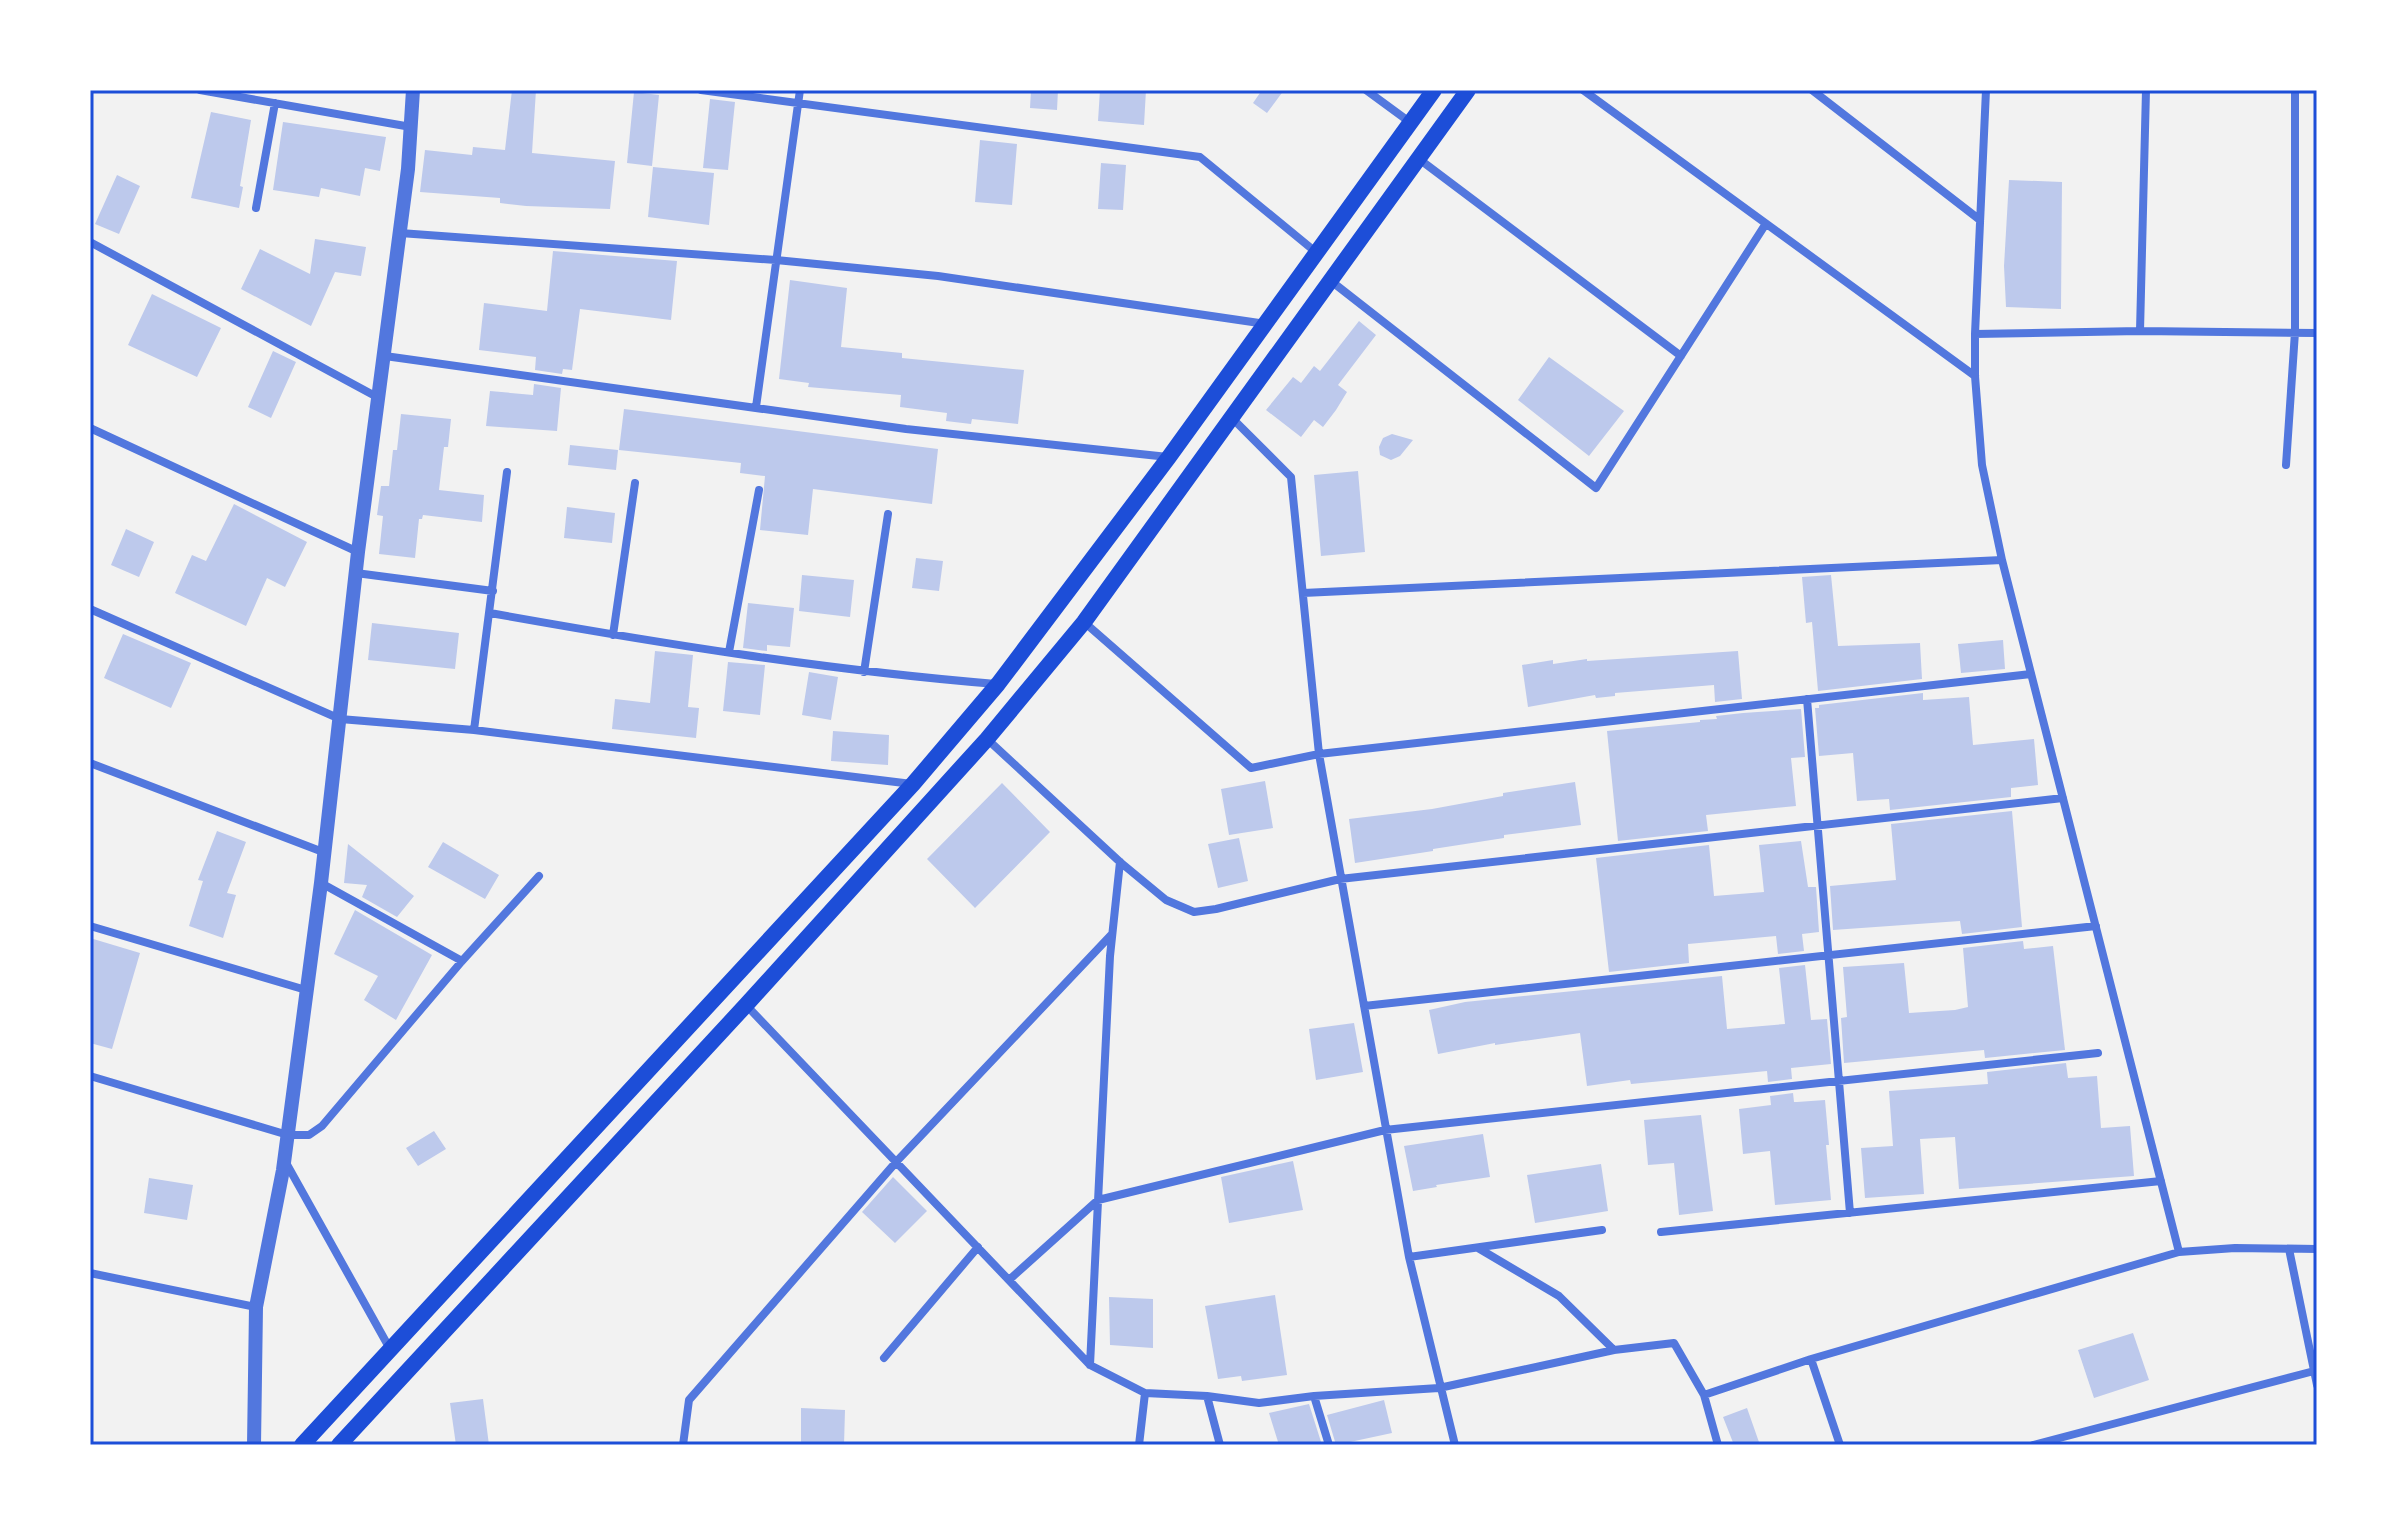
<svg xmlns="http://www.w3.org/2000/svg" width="2407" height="1535" viewBox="0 0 2407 1535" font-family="'Work Sans',sans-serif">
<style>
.building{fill:#bdc9ec}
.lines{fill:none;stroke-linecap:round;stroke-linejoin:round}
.minor{stroke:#5277de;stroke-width:8}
.tertiary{stroke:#5277de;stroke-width:14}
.secondary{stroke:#1d4ed8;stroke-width:16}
.neatline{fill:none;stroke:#1d4ed8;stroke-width:3}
</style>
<rect width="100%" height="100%" fill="#f2f2f2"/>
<!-- building -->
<path class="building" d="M512 90H536L532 153 615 161 610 209 526 206 500 203V198L420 192 425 150 472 155 473 147 505 150Z
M1031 90H1058L1057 110 1030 108Z
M1100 90H1146L1144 125 1098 121Z
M1262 90H1284L1267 113 1253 103Z
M634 92 659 95 652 166 627 163Z
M710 99 735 102 728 170 703 168Z
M211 112 251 120 240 186 243 187 239 208 191 198Z
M283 122 386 137 380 171 365 168 360 196 321 188 319 197 273 190Z
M980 140 1017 144 1012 205 975 202Z
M1101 163 1126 165 1123 210 1098 209Z
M653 167 714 173 709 225 648 217Z
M117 175 140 186 119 234 95 224Z
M2009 180 2062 182 2061 309 2006 307 2004 266Z
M315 239 366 247 361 276 335 272 311 326 241 289 260 249 310 274Z
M553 251 677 261 671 320 580 309 572 370 563 369 562 374 535 370 536 357 479 350 484 303 547 311Z
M790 280 847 288 841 347 902 353V358L1024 370 1018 424 972 419 971 424 946 421 947 413 900 407 901 395 808 387 809 383 779 379Z
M152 294 221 328 197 377 128 345Z
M1359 321 1376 335 1338 385 1347 392 1336 410 1323 427 1314 420 1301 437 1266 410 1293 377 1301 383 1314 366 1320 371Z
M273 351 296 362 271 418 248 407Z
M1549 357 1624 411 1589 456 1518 400Z
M534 384 561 388 557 431 486 426 490 391 533 395Z
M624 409 938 449 932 504 813 489 808 535 760 530 765 476 740 473 741 463 619 450Z
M401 414 451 419 448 447H444L439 490 484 495 482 522 423 515 422 519H419L415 558 379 554 383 516 377 515 381 486H389L393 450H397Z
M1392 434 1413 440 1400 456 1391 460 1380 455 1379 447 1383 438Z
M570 445 618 450 616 470 568 465Z
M1358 471 1365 552 1321 556 1314 475Z
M234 504 307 542 285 587 267 578 246 626 175 593 192 555 206 561Z
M567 507 615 513 612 543 564 538Z
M126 529 154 542 139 577 111 565Z
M916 558 943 561 939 591 912 588Z
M802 575 854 580 850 617 799 611Z
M1831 575 1838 646 1920 643 1922 679 1818 691 1812 622 1806 623 1802 577Z
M748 603 794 608 790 647 767 645V651L743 648Z
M372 623 459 633 455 669 368 660Z
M123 634 191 663 171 708 104 678Z
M2003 640 2005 669 1961 673 1958 644Z
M655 651 693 655 688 707 699 708 696 738 612 729 615 699 650 703Z
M1738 651 1742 699 1715 702 1714 685 1615 693V696L1596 698 1595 695 1528 707 1522 665 1553 660V664L1587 659V661Z
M728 662 765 665 760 715 723 711Z
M809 672 838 677 831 720 802 715Z
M1923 693V700L1969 697 1973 745 2034 739 2038 785 2011 788V797L1890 810 1889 799 1857 801 1853 753 1819 756 1815 708H1819V705Z
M1801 709 1805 757 1791 758 1796 806 1706 815 1708 831 1618 841 1607 731 1700 722V720L1717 719 1716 716 1743 713Z
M833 731 889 735 888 765 831 761Z
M1265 781 1273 828 1229 835 1221 789Z
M1575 782 1581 825 1504 835V838L1433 849V851L1355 863 1349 819 1432 809 1503 796V793Z
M1002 783 1050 832 975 908 927 859Z
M2012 811 2022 927 1962 934 1960 921 1833 930 1830 886 1896 880 1891 824Z
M217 831 246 842 227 893 236 895 223 938 189 926 203 881 198 880Z
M1239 838 1248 881 1218 888 1208 844Z
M1801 841 1808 887H1816L1819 932 1802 934 1804 951 1778 954 1776 936 1688 944 1689 963 1609 972 1596 858 1709 845 1714 896 1764 892 1759 845Z
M443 842 499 875 485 899 428 867Z
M348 844 414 896 397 917 362 897 367 885 344 883Z
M355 910 432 955 396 1020 364 1000 378 976 334 954Z
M90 938 140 953 112 1049 90 1043Z
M2023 941 2024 949 2053 946 2065 1050 1985 1058 1984 1050 1844 1063 1841 1018 1847 1017 1843 967 1904 963 1909 1013 1955 1010 1968 1007 1963 948Z
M1805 965 1811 1020 1827 1019 1831 1064 1791 1068 1792 1079 1768 1082 1767 1071 1631 1084 1630 1080 1587 1086 1580 1033 1495 1045V1043L1438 1054 1429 1010 1465 1002 1722 976 1727 1029 1785 1024 1779 968Z
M1354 1023 1363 1072 1316 1080 1309 1029Z
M2066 1063 2068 1078 2097 1076 2101 1128 2130 1126 2134 1176 1959 1189 1955 1137 1920 1139 1924 1194 1865 1198 1861 1148 1893 1146 1889 1091 1988 1084 1987 1072Z
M1793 1093 1794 1102H1797L1825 1100 1829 1145H1826L1831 1200 1775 1205 1770 1151 1743 1154 1739 1109 1771 1105 1770 1096Z
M1701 1115 1713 1211 1679 1215 1674 1163 1648 1165 1644 1120Z
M434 1131 446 1149 418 1166 406 1148Z
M1483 1134 1490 1177 1436 1185 1437 1187 1413 1191 1404 1146Z
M1293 1161 1303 1210 1229 1223 1221 1177Z
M1601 1164 1608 1211 1535 1223 1527 1175Z
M893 1177 927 1211 895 1243 862 1212Z
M149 1178 193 1185 187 1220 144 1213Z
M1275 1295 1287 1375 1242 1381 1241 1376 1218 1379 1205 1306Z
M1109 1297 1153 1299V1348L1110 1345Z
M2133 1333 2149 1380 2094 1398 2078 1350Z
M483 1399 489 1445H456L450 1403Z
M1384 1400 1392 1433 1336 1445 1327 1415Z
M1309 1404 1322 1445H1279L1269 1413Z
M801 1408 845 1410 844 1445H801Z
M1747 1408 1760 1445H1734L1723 1417Z"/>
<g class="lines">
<!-- minor -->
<path class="minor" d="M200 90 411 127
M701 90 1200 157 1317 253
M1366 90 1411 123
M1583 90 1975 376
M1812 90 1980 220
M1419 159 1681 356
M256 208 275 103
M400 233 776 260 938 276 1266 324
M90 242 377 397
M1331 281 1596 488 1765 225
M2140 331 2146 90
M1975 334 1986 90
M385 356 906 429 1168 457
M756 407 800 90
M1232 418 1291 477 1319 754 1409 1257 1455 1445
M90 428 358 552
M2286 465 2295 332V90
M356 573 493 591
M1303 593 2002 560
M90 609 340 719 474 730 912 784
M490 613C658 643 825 670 996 684
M1084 622 1251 768 1319 754 2031 674
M613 635 635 483
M729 652 759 490
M864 672 888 514
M1807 699 1850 1213
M474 730 507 472
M987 739 1120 862 1166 900 1194 912 1216 909 1340 879 2063 798
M90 763 323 852
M321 883 462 961
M90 926 306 990
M746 1005 1090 1365 1145 1393 1207 1396 1259 1403 1314 1396 1439 1388 1614 1350 1674 1343 1704 1395
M1364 1006 2096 926
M90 1076 288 1135H309L322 1126 462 961 539 876
M285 1161 390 1349
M1661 1232 2161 1181
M1478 1248 1559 1296 1614 1350
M2289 1249 2317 1385
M2179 1252 2002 560 1982 465 1975 376V334L2140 331 2317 333
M1409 1257 1602 1230
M90 1273 256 1307
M1009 1280 1098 1200 1385 1130 2098 1053
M884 1358 978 1247
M1811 1359 1840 1445
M1090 1365 1110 956 1120 862
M1207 1396 1220 1445
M1314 1396 1329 1445
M683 1445 689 1400 897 1161 1112 934
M1139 1445 1145 1393
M1718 1445 1704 1395 1811 1359 2179 1252 2235 1248 2317 1249
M2033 1445 2314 1371"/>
<!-- tertiary -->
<path class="tertiary" d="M254 1445 256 1307 283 1170 321 883 358 552 408 169 413 90"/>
<!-- secondary -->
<path class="secondary" d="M302 1445 913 784 998 684 1169 457 1434 90
M339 1445 746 1005 987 739 1084 622 1468 90"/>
</g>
<!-- border -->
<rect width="2407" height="1535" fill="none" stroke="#ffffff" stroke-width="184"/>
<rect x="92" y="92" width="2223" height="1351" class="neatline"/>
</svg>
